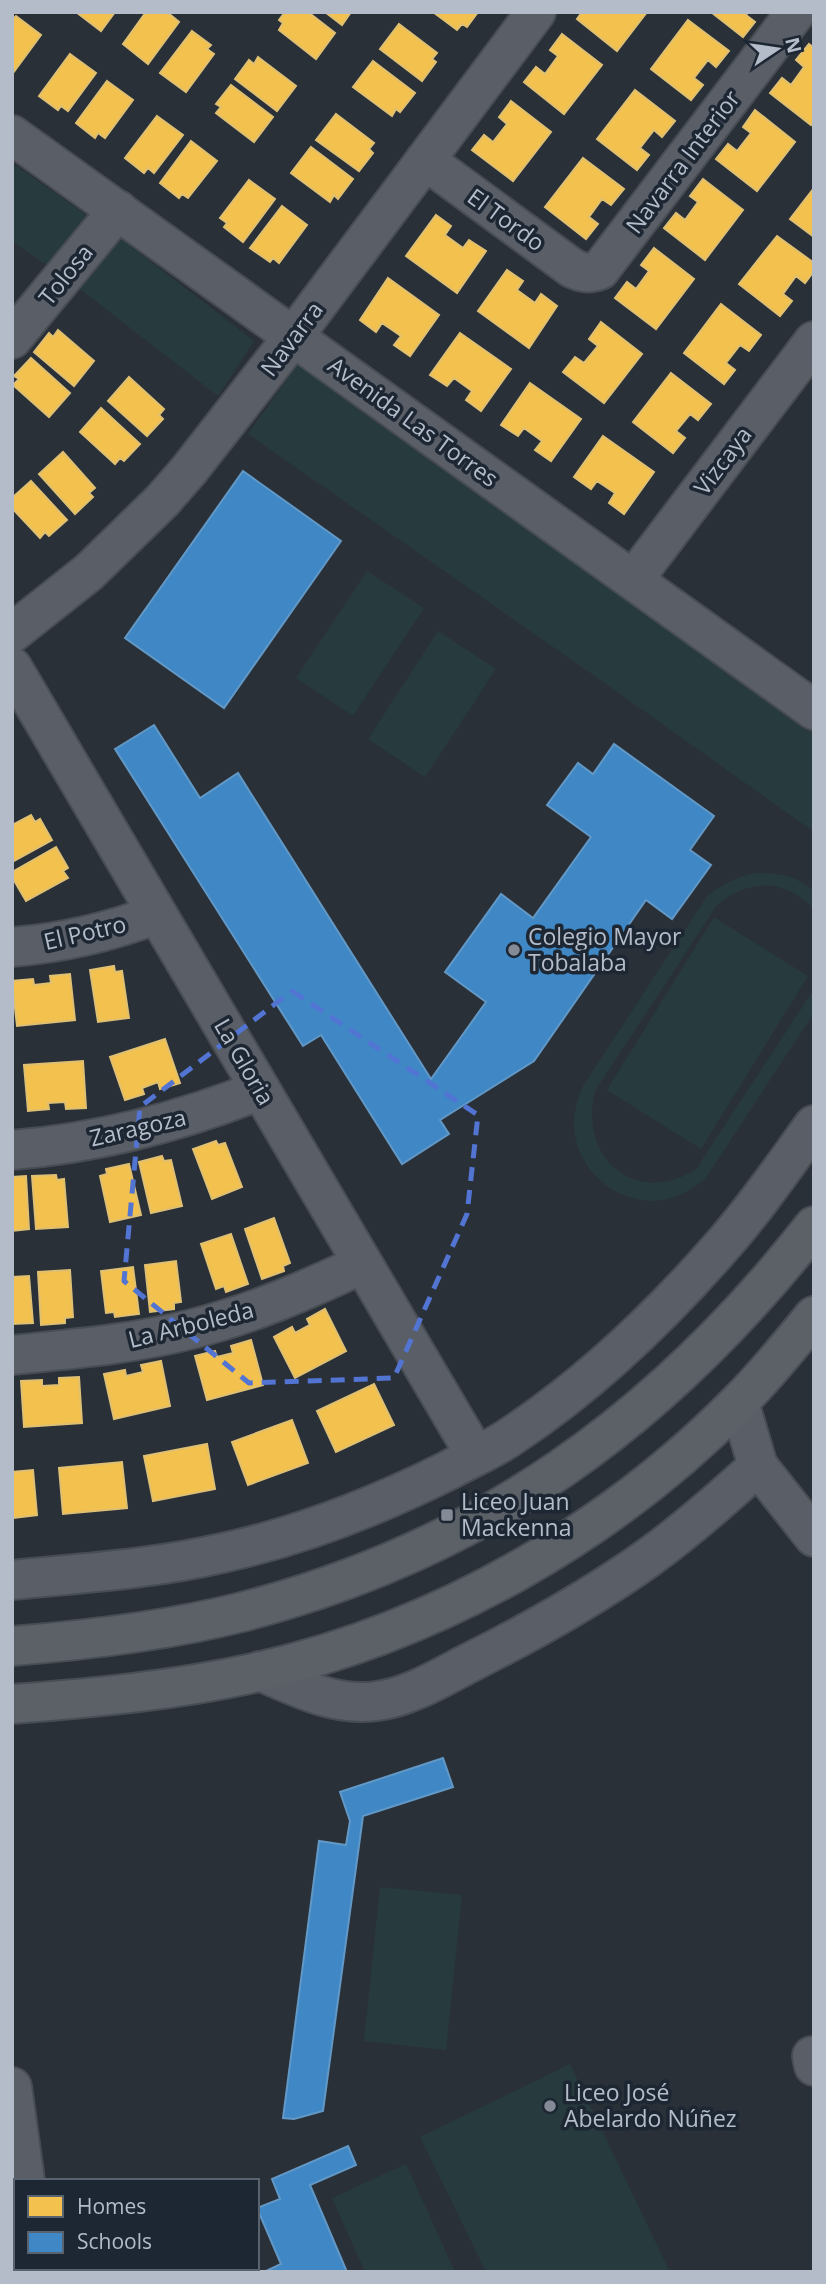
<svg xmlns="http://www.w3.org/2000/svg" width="826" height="2284" viewBox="0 0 826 2284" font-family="'Open Sans',sans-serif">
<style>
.green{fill:#273a3e}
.homes{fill:#f2c14e;stroke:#dfc073;stroke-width:2}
.schools{fill:#3f88c5;stroke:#6298c6;stroke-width:2}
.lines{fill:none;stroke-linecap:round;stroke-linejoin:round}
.minor-casing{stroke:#484c53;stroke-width:42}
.major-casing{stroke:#484c55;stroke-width:42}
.minor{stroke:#5a5e66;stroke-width:38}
.major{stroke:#5c6168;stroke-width:38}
.marked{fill:none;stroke:#5274d3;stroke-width:5;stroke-dasharray:14 9;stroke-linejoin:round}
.poi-dot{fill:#848b96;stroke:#1d2633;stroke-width:2.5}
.labels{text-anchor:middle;stroke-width:7;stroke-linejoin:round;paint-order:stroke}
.street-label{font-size:23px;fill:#b4bcc9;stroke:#1d2633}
.poi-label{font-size:23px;fill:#b4bcc9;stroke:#1d2633;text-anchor:start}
</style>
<rect width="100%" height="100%" fill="#2a3038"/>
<!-- green -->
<path class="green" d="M12 163 91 218 52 269 12 241Z
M114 233 254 341 218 396 76 286Z
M302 358 814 731V832L589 672 248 434Z
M367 571 424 608 353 716 296 678Z
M438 631 496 669 425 777 368 739Z
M756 873C777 873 798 876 814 891V909C784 878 749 879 717 905L595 1091C578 1158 636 1208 696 1169L814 989V1013L705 1179C695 1187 685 1194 672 1198 624 1212 574 1172 574 1123 574 1110 578 1098 583 1086L707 896C723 884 736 877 756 873Z
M714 917 808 976 701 1149 607 1090Z
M380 1887 462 1895 446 2050 364 2041Z
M570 2064 670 2272H486L420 2137Z
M406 2164 455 2272H365L332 2198Z"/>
<!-- homes -->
<path class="homes" d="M76 12H115L101 31Z
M146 12H167L179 22 148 64 123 44Z
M285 12H308L335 33 316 59 279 30 283 23 279 20Z
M325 12H351L342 25Z
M433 12H478L467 27 462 24 457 30Z
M582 12H647L617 51 577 19Z
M711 12H748L746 15 755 22 743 37Z
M16 16 41 35 13 73 12 20Z
M688 20 729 51 716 67 708 60 694 78 703 85 691 100 651 69Z
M399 24 437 53 432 59 436 62 422 81 380 49Z
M192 31 211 45 207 49 214 54 186 92 160 73Z
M562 34 602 65 564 114 524 82 536 67 545 74 558 56 550 50Z
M809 44 814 48V121L811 125 770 93 782 78 791 85 804 67 796 60Z
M70 54 96 73 68 111 61 106 58 110 39 96Z
M258 57 296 86 277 111 235 79 249 60 254 64Z
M373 61 415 93 400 112 396 109 392 116 353 87Z
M107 81 133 100 105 138 98 133 95 138 76 123Z
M231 85 273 117 254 142 216 113 221 107 216 104Z
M635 90 675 121 662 137 654 130 640 148 649 155 637 170 597 139Z
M511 101 551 132 513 181 472 150 484 135 493 142 507 124 499 117Z
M755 110 795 142 757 191 716 159 728 144 737 151 751 133 743 127Z
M336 114 374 143 369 149 373 153 359 171 316 140Z
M157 116 183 135 154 173 148 168 144 173 125 158Z
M191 141 217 161 188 198 182 194 179 198 160 183Z
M311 147 353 179 338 199 334 195 330 202 291 173Z
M583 158 624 189 611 205 602 199 589 217 598 224 586 239 545 207Z
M703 179 743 210 705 260 664 228 676 213 685 220 698 202 690 196Z
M249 180 275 199 243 242 224 227 227 223 220 218Z
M814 188V237L790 219Z
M282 206 307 225 279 263 273 258 270 262 250 248Z
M436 215 451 226 445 235 463 248 469 240 486 251 457 293 406 256Z
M777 236 814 263V271L805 283 796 276 783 294 792 301 780 316 739 284Z
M654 248 694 279 656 329 615 298 627 282 636 289 649 271 641 265Z
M507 270 523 281 517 290 535 303 541 294 557 306 529 348 478 311Z
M388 278 439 315 410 356 394 345 401 336 382 323 376 332 360 320Z
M721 304 761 335 749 351 740 345 726 363 735 370 724 384 684 353Z
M601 322 642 354 604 403 563 372 575 357 584 363 598 346 589 339Z
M58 330 94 361 74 386 34 352 49 333 53 337Z
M460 333 511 369 481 411 466 400 472 391 454 378 447 386 430 375Z
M31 358 70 393 49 417 13 385 19 379 14 376Z
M671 373 711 404 698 420 690 414 676 431 685 438 673 453 633 422Z
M129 377 164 409 159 415 163 419 147 436 108 401Z
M530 383 581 419 551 461 535 450 542 441 524 428 518 436 501 425Z
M101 408 140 444 124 461 120 458 115 464 80 432Z
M603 436 654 472 624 514 609 503 615 493 597 481 591 489 574 477Z
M63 452 95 488 89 493 93 497 75 514 39 474Z
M31 481 67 520 49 536 45 532 40 538 12 508V498Z
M31 815 35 822 40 819 52 840 12 862V825Z
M56 847 68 868 63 871 68 878 26 901 12 877V872Z
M114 966 115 972 122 971 129 1018 98 1022 90 970Z
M70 974 75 1020 17 1026 12 981 33 979 34 985 51 983 50 976Z
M165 1039 180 1083 160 1089 158 1082 142 1088 144 1094 125 1100 110 1057Z
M83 1061 86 1108 66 1109 65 1102 48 1103 49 1109 28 1111 24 1065Z
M216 1141 218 1145 225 1143 242 1187 212 1199 193 1149Z
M162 1156 164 1161 171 1160 182 1206 151 1213 139 1162Z
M129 1164 141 1215 110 1222 100 1176 107 1174 106 1169Z
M56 1175 57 1180 64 1179 68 1227 36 1229 32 1176Z
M26 1176 29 1229 12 1231V1177Z
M274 1218 290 1263 283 1266 284 1271 262 1279 245 1229Z
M231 1234 248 1284 226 1292 224 1286 216 1289 201 1244Z
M176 1261 181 1302 174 1303V1309L150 1312 145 1265Z
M133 1267 139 1314 115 1317 114 1312 106 1313 101 1271Z
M70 1270 73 1317 65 1318V1323L41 1325 38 1272Z
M29 1276 33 1323 12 1324V1277Z
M325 1309 346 1351 295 1378 274 1337 292 1327 295 1333 310 1325 307 1319Z
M251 1340 263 1385 207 1400 195 1356 215 1351 217 1357 233 1353 231 1346Z
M161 1361 170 1406 114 1419 104 1374 125 1370 126 1376 143 1372 141 1365Z
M79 1377 82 1423 24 1427 21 1381 42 1380V1386L59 1385V1378Z
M374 1384 394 1425 336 1452 317 1411Z
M292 1420 308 1463 248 1485 232 1442Z
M207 1444 215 1489 153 1501 144 1456Z
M122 1462 127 1508 63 1514 59 1468Z
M33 1470 37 1515 12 1518V1472Z"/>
<!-- schools -->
<path class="schools" d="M243 471 341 541 224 708 125 638Z
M154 725 200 798 238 773 431 1079 486 1002 445 972 501 894 533 918 591 837 547 805 578 763 593 774 614 744 714 816 690 850 711 865 672 919 646 900 534 1061 440 1120 449 1134 402 1164 321 1035 303 1046 115 749Z
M443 1758 453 1787 363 1816 323 2111 294 2119 283 2118 319 1841 346 1845 350 1821 340 1792Z
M348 2146 356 2165 310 2185 347 2272H264L281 2264 257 2208 280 2199 272 2179Z"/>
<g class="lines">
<!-- minor casing -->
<g class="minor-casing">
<path id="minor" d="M12 135 814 710
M425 160 572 268C582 273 589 274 600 270L796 12
M12 339 118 210
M633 580 814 341
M12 633 89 572 162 501 189 470 293 337 536 12
M12 667 476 1456
M12 947C63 943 110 932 157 914
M12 1150C98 1143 180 1122 260 1090
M12 1355C73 1349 133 1344 192 1329 252 1314 307 1290 362 1264
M739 1402 758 1466 814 1537
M12 1580C82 1573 153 1569 222 1553 301 1536 377 1506 449 1470 469 1459 491 1450 510 1437 589 1385 659 1318 721 1247 755 1209 784 1166 814 1125
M260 1671C297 1687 335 1707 377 1701 409 1697 440 1678 469 1663 529 1633 593 1597 648 1558 687 1530 722 1499 758 1466
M814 2056H812L814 2066
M12 2087 25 2181
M37 2268V2272"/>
</g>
<!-- major casing -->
<g class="major-casing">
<path id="major" d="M12 1646C89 1640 167 1631 242 1612 483 1550 662 1420 814 1226
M12 1704C95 1698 177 1690 258 1672 439 1631 612 1532 741 1400 767 1374 790 1345 814 1316"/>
</g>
<!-- minor -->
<use href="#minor" class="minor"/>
<!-- major -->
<use href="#major" class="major"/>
</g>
<!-- marked area -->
<path class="marked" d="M292 991 478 1115 467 1214 394 1378 249 1383 124 1281 140 1107Z"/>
<!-- markers -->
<g class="poi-dot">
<circle cx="514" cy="950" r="7"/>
<rect x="440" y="1508" width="14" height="14" rx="3.5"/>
<circle cx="550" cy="2106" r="7"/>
</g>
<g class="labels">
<!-- street labels -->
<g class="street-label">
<text transform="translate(683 162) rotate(-53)" y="8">Navarra Interior</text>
<text transform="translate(506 220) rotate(36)" y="8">El Tordo</text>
<text transform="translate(66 275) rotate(-51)" y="8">Tolosa</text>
<text transform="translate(292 339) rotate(-53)" y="8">Navarra</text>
<text transform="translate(413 422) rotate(36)" y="8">Avenida Las Torres</text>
<text transform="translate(723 461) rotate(-53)" y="8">Vizcaya</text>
<text transform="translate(85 933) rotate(-13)" y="8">El Potro</text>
<text transform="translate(244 1062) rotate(60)" y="8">La Gloria</text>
<text transform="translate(138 1128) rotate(-13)" y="8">Zaragoza</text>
<text transform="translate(191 1325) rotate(-14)" y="8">La Arboleda</text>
</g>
<!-- poi labels -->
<g class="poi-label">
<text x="528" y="945">Colegio Mayor<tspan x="528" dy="26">Tobalaba</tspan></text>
<text x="461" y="1510">Liceo Juan<tspan x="461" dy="26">Mackenna</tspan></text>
<text x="564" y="2101">Liceo José<tspan x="564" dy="26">Abelardo Núñez</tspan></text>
</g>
</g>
<!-- border -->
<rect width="826" height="2284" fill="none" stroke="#b4bcc9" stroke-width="28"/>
<!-- legend -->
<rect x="14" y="2179" width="245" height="91" fill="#1d2633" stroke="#59626f" stroke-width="2"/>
<rect x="28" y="2196" width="35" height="21" fill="#f2c14e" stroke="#59626f" stroke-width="2"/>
<text x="77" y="2214" font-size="21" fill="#b4bcc9">Homes</text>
<rect x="28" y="2232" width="35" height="21" fill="#3f88c5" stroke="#59626f" stroke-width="2"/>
<text x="77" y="2249" font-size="21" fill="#b4bcc9">Schools</text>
<!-- north arrow -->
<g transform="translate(777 49) rotate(77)" stroke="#1d2633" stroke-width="5" paint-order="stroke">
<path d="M0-5L12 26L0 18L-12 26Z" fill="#b4bcc9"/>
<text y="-10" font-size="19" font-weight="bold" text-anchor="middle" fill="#b4bcc9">N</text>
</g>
</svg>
